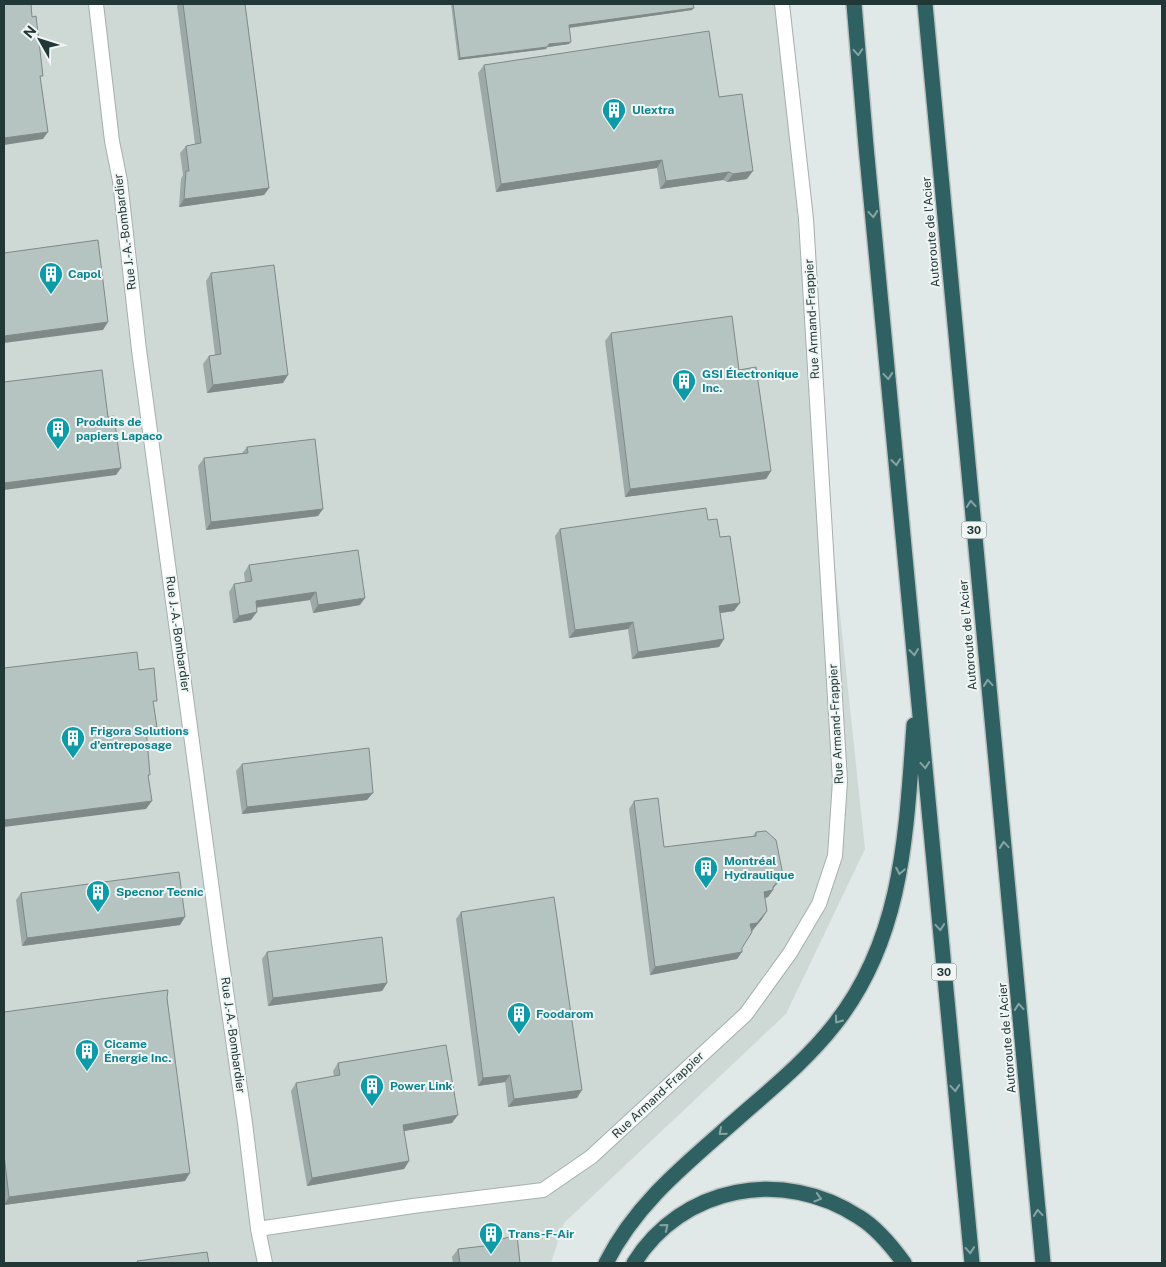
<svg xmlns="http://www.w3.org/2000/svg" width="1166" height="1267" viewBox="0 0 1166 1267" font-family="'Public Sans',sans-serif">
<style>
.built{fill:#ced9d6}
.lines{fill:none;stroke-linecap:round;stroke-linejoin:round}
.minor-casing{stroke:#a3b0af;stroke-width:16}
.motorway-casing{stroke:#bdc3c3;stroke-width:18}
.minor{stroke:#fff;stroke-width:14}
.motorway{stroke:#306162;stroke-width:15}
.wall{fill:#9ca9a6}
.shaded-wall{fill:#7f8987}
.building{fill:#b5c4c1;stroke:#7f8987}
.oneway{stroke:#86a4a4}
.labels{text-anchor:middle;stroke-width:4;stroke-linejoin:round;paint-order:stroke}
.shield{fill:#f0f6f4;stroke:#607170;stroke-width:1}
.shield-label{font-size:11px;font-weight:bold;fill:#223837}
.culture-label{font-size:12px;font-weight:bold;fill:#0d838f;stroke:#f0f6f4;text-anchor:start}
.street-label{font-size:12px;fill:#223837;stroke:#f0f6f4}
</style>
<rect width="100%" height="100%" fill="#e0e9e7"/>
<!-- built -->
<path class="built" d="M4 4H775L865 849 786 1014 564 1223 551 1263H4Z"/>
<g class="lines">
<!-- minor casing -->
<g class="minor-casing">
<path id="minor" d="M96 4 112 141 120 181 139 350 220 949 245 1123 258 1229 265 1263
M258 1229 413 1206 543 1190 591 1157 746 1014 790 953 819 904 835 856 840 781 806 219 782 4"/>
</g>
<!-- motorway casing -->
<g class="motorway-casing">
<path id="motorway" d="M854 4 866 146 972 1263
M925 4 1043 1263
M606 1263C636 1203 687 1163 737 1119 771 1089 807 1060 835 1024 904 936 906 831 914 725
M634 1263C682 1186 783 1167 859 1217 877 1228 891 1245 904 1263"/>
</g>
<!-- minor -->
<use href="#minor" class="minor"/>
<!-- motorway -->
<use href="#motorway" class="motorway"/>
</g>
<!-- wall -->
<path class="wall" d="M178 4H245L269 188 264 195 179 207 181 179 183 175 180 153 186 146 195 144 177 6Z
M451 4H693L692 10 569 28V44L548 47 546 49 458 60Z
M484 65 719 97 747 179 727 182 723 180 660 189 657 168 496 192 478 73Z
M211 273 283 383 207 393 203 364 209 356 215 355 206 281Z
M611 333 739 370 771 471 766 479 625 497 605 341Z
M247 447 318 516 206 530 198 466 204 458 242 453Z
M708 520 734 611 720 613 724 639 719 647 632 659 628 629 569 638 555 536 560 529Z
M249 565 360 605 313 613 310 600 256 608 251 620 233 623 229 592 234 584 245 582 244 573Z
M242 764 367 800 242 814 236 771Z
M634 801 664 847 752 837 756 832 778 883 773 888V890L768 897 765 898 762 919 752 931 742 948 737 959 650 975 629 809Z
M21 893 180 925 22 946 16 900Z
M461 912 577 1098 508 1107 505 1082 478 1086 456 919Z
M267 952 387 983 382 991 268 1006 262 959Z
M167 998 185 1181 4 1205V1012Z
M338 1063 452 1123 404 1131 409 1161 404 1169 307 1186 291 1091 296 1083 334 1077 333 1071Z
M493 1245 520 1263H453L452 1257 458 1249Z"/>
<!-- shaded-wall -->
<path class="shaded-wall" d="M694 8 692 10 567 28 569 25Z
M571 42 569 44 548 47 549 44Z
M547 47 546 49 458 60 460 58Z
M48 132 43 139 4 145V138Z
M662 160 657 168 496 192 501 184Z
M753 171 747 179 727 182 733 174Z
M729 172 723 180 660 189 666 181Z
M269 188 264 195 179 207 184 199Z
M108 322 103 330 4 343V336Z
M288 375 283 383 207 393 213 385Z
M121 468 116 475 4 490V483Z
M771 471 766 479 625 497 630 489Z
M323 509 318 516 206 530 211 522Z
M316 592 310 600 250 608 256 601Z
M365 598 360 605 313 613 318 605Z
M740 603 734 611 714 614 719 606Z
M257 612 251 620 233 623 239 616Z
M633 622 628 629 569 638 575 630Z
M724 639 719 647 632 659 638 652Z
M157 727 151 734 141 736 146 728Z
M373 793 367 800 242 814 247 807Z
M152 801 146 809 4 827V820Z
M783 875 772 890H773L768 897 758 900 764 892Z
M767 911 762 919 752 931 750 924Z
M185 917 180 925 22 946 27 938Z
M742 952 737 959 650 975 655 967Z
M387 983 382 991 268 1006 273 998Z
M510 1075 505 1082 478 1086 483 1078Z
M582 1090 577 1098 508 1107 514 1099Z
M458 1115 452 1123 398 1132 403 1125Z
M409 1161 404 1169 307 1186 312 1178Z
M190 1173 185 1181 4 1205 9 1197Z"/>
<!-- building -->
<path class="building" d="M4 4H31L32 17 36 16 43 76H40L48 132 4 138Z
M183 4H245L269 188 184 199 186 171H189L186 146 201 143Z
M453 4H693L694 8 569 25 571 42 549 44 547 47 460 58Z
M709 31 719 97 742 94 753 171 733 174 729 172 666 181 662 160 501 184 484 65Z
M98 240 108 322 4 336V253Z
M274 265 288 375 213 385 209 356 221 354 211 273Z
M732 316 739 370 756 367 771 471 630 489 611 333Z
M102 370 108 417 114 416 121 468 4 483V382Z
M315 439 323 509 211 522 204 458 248 453 247 447Z
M706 508 708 520 717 519 720 537 730 536 740 603 719 606 724 639 638 652 633 622 575 630 560 529Z
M358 550 365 598 318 605 316 592 256 601 257 612 239 616 234 584 252 581 249 565Z
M137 652 139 670 154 668 157 701H153L157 727 146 728 150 775H148L152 801 4 820V668Z
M369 748 373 793 247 807 242 764Z
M658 798 664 847 756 836V832L766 831 776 840 783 875 773 887V890L764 892 767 911 757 923 750 924 752 932 742 948V952L655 967 634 801Z
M179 872 185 917 27 938 21 893Z
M554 897 582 1090 514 1099 510 1075 483 1078 461 912Z
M382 937 387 983 273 998 267 952Z
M168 990 167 998 190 1173 9 1197 4 1155V1012Z
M446 1045 458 1115 403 1125 409 1161 312 1178 296 1083 340 1075 338 1063Z
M517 1235 520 1263H460L458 1249 493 1245 502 1239Z
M207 1252 209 1263H138L137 1261Z"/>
<!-- one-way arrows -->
<defs><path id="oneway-chevron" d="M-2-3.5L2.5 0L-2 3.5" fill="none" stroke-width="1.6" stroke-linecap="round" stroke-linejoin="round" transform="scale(1.25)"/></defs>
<g class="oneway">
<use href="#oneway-chevron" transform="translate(858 52) rotate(86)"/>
<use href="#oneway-chevron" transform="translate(873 214) rotate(85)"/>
<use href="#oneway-chevron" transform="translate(888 376) rotate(85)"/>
<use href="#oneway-chevron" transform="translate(896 462) rotate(84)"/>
<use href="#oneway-chevron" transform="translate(971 504) rotate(-95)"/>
<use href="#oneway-chevron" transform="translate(914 652) rotate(84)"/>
<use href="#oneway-chevron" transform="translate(988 683) rotate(-95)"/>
<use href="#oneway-chevron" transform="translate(925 765) rotate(85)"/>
<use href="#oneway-chevron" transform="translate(1004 845) rotate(-95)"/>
<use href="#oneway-chevron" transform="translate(900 871) rotate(101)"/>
<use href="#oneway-chevron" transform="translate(940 927) rotate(85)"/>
<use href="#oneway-chevron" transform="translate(1019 1007) rotate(-95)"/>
<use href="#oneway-chevron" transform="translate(838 1020) rotate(126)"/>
<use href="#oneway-chevron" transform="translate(955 1088) rotate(85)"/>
<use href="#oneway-chevron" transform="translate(722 1132) rotate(139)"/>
<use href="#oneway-chevron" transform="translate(818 1198) rotate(17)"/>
<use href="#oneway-chevron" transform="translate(1038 1213) rotate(-95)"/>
<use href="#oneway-chevron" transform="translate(665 1227) rotate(-39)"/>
<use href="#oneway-chevron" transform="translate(970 1250) rotate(85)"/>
</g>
<!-- icons -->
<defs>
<g id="building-pin" transform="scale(1.25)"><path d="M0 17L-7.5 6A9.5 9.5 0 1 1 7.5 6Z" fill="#0f9aa8" stroke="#f0f6f4"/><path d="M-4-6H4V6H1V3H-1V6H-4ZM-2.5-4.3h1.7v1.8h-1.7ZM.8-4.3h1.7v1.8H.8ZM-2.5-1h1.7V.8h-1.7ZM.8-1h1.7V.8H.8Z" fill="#fff"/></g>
</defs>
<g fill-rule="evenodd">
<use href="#building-pin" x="614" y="110"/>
<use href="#building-pin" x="51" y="274"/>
<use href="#building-pin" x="684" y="381"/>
<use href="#building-pin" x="58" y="429"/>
<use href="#building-pin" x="73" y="738"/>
<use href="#building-pin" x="706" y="868"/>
<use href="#building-pin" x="98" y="892"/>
<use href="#building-pin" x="519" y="1014"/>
<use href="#building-pin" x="87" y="1051"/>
<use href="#building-pin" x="372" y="1086"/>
<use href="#building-pin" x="491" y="1234"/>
</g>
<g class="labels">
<!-- shield labels -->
<g class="shield">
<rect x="961.5" y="521.5" width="25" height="17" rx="4"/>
<rect x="931.5" y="963.5" width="25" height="17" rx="4"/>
</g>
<g class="shield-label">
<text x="974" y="534">30</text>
<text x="944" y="976">30</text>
</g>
<!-- culture labels -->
<g class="culture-label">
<text x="632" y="114">Ulextra</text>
<text x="68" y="278">Capol</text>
<text x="702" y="378">GSI Électronique<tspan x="702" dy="14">Inc.</tspan></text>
<text x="76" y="426">Produits de<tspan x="76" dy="14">papiers Lapaco</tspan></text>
<text x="90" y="735">Frigora Solutions<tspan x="90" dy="14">d'entreposage</tspan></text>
<text x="724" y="865">Montréal<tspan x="724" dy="14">Hydraulique</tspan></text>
<text x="116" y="896">Specnor Tecnic</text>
<text x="536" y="1018">Foodarom</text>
<text x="104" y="1048">Cicame<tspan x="104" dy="14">Énergie Inc.</tspan></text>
<text x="390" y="1090">Power Link</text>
<text x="508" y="1238">Trans-F-Air</text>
</g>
<!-- street labels -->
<g class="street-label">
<text transform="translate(125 232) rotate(-97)" y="4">Rue J.-A.-Bombardier</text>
<text transform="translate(931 232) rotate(-95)" y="4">Autoroute de l'Acier</text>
<text transform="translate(812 319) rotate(-93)" y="4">Rue Armand-Frappier</text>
<text transform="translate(178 634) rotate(82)" y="4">Rue J.-A.-Bombardier</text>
<text transform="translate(968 635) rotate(-95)" y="4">Autoroute de l'Acier</text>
<text transform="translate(836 724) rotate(-93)" y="4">Rue Armand-Frappier</text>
<text transform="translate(233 1035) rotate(82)" y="4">Rue J.-A.-Bombardier</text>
<text transform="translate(1007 1038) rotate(-95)" y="4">Autoroute de l'Acier</text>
<text transform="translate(658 1095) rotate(-43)" y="4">Rue Armand-Frappier</text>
</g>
</g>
<!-- border -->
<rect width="1166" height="1267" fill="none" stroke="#223837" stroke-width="10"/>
<!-- north arrow -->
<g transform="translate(40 40) rotate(309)" stroke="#f0f6f4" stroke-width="4" paint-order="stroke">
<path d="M0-4L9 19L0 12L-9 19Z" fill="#223837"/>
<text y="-8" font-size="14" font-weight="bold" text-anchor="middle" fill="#223837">N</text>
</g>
</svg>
